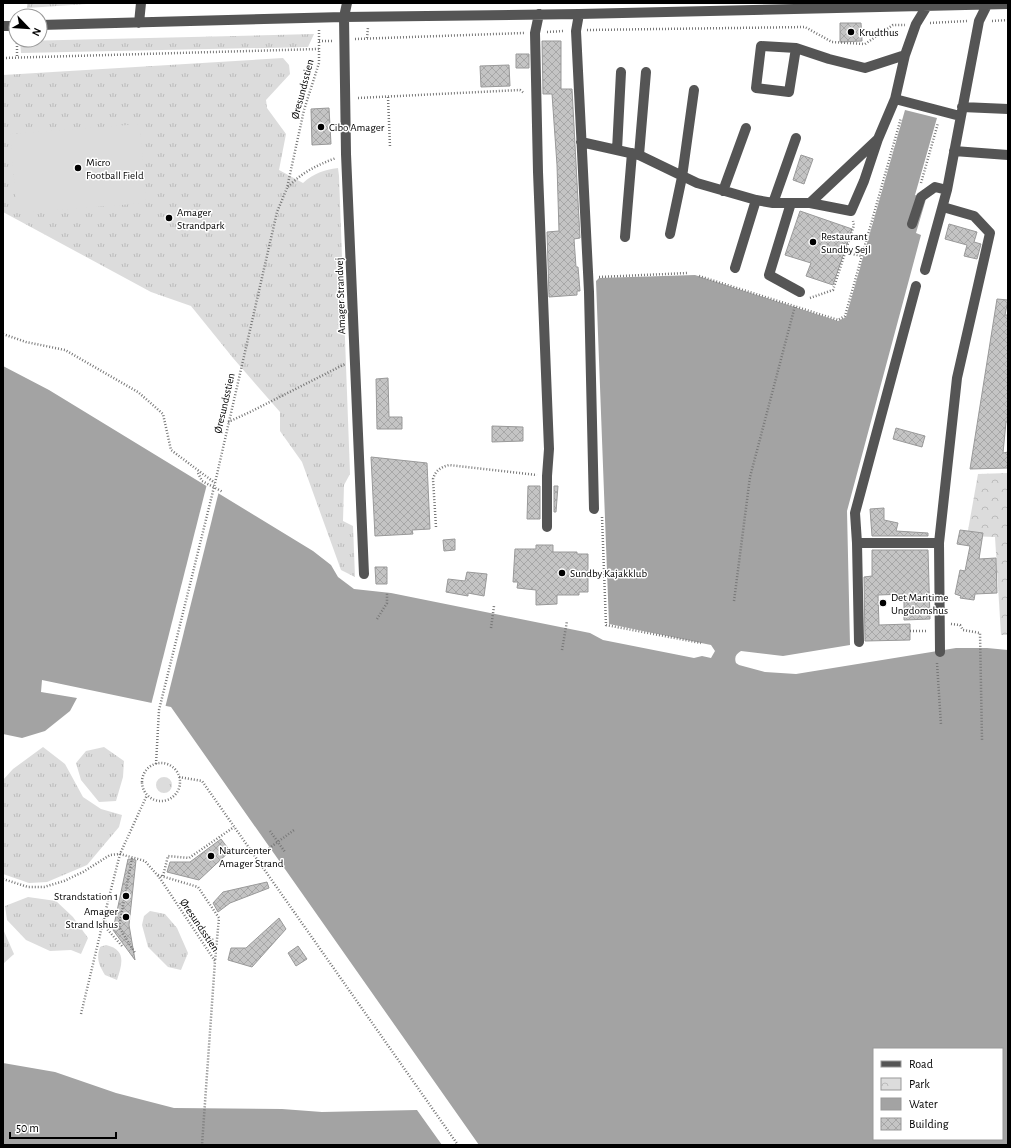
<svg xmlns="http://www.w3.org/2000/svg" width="1011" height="1148" viewBox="0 0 1011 1148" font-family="'Alegreya Sans',sans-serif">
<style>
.grass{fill:url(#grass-tufts)}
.park{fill:url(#park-crowns)}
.pitch{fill:#dcdcdc}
.water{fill:#a3a3a3;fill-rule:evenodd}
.pier{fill:#fff}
.building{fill:url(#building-cross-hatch);stroke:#999}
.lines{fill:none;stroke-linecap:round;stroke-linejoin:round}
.path{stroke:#777;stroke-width:2.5;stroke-dasharray:1 2;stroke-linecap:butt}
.minor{stroke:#555;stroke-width:10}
.poi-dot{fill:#000;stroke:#fff;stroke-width:1.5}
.labels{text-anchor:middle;stroke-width:3;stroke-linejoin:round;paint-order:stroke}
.poi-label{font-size:11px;fill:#000;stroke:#fff;text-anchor:start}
.street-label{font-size:11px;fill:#000;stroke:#fff}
</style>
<defs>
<pattern id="grass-tufts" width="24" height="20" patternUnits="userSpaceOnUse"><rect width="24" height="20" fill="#dcdcdc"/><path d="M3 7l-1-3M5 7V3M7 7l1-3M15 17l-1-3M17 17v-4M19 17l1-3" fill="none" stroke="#bbb"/></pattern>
<pattern id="park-crowns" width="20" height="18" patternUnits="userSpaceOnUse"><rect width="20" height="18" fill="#dcdcdc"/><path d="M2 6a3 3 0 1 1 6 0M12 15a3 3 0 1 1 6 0" fill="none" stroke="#bbb"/></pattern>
<pattern id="building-cross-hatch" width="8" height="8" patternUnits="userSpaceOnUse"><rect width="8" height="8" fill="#c4c4c4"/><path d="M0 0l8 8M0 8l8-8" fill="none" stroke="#a7a7a7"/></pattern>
</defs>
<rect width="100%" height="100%" fill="#fff"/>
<!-- grass -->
<path class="grass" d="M27 3H102L27 8Z
M314 34 308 47 21 53 20 41Z
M283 58 289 65 290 74 266 100 267 108 286 134 279 170 303 183C314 173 324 170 338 168L339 176 350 474 344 485 343 521 353 526 355 577 341 570 302 462 280 431V412L233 358 191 306 151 292 3 212V75Z
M43 747 65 764 83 797 101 809 122 815 119 827 87 865 47 882 29 883 3 874V780L13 769Z
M104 747 124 761 123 777 116 801 99 802 81 780 76 763 86 751Z
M156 785a8 8 0 1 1 16 0a8 8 0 1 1-16 0Z
M28 897 56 901 73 917 88 938 81 954 71 950 50 951 26 940 7 920 5 906Z
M150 911 165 914 177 928 188 953 181 970 168 967 148 947 142 925 144 916Z
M3 929 14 954 3 964Z
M106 945C127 950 122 964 117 980L105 975C99 965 96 959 100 947Z"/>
<!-- park -->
<path class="park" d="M1008 473V635H1001L995 537 967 536 978 474Z"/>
<!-- pitch -->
<path class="pitch" d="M140 124 146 203 17 213 10 134Z"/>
<!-- water -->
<path class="water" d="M905 110 937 118 915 195 926 199 916 233 921 235 847 511 850 645 783 656 741 651C736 654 734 657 736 663L739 665 765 672 796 674 956 648H987L1008 650V1145H479L171 707 42 680 41 692 77 698 70 711 45 731 22 738 3 734V366L49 390 313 551 331 565 338 577 354 589 391 593 590 633 603 640 694 658 702 656 711 658 715 651 711 645 609 624 596 281 599 278 695 275 838 321 846 317ZM874 1049H1002V1139H874Z
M3 1063 55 1072 116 1093 174 1108 282 1109 322 1112 417 1110 442 1145H3Z"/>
<!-- pier -->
<path class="pier" d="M207 484 219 491 165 708 151 705Z"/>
<!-- building -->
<path class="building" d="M840 23H861L862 41 840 42Z
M542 41H561V89H572L580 238 574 239 576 267H578L580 291H577V295L549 297 547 232 559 231 557 165 552 94H543Z
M516 54H529V68H516Z
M509 65 510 86 481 87 480 66Z
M329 108 331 144 312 145 311 109Z
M801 155 813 159 804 184 793 180Z
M800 211 852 229 833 285 806 276 811 263 785 255Z
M949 224 977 232 974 242 981 244 977 259 964 256 967 245 945 239Z
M997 299 1008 300 1005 315H1008V422H1006L1003 453 1008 452V468L970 469Z
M388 378 389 417H402V429H377L376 379Z
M492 426 523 427V441L492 442Z
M896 428 925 436 922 447 893 439Z
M371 457 427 463 430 529 412 530 413 534 375 536Z
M528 486H540V519H527Z
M554 486H558L556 512H554Z
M884 508V520L898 523 896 531 928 533V536H872L870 509Z
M960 530 983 533 979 559 996 558 997 593 975 594 974 600 960 598 961 596 955 594 960 570 965 571 970 546 957 544Z
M455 539V550L444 551 443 540Z
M536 545H553V552H577V554H588V592H579V595H557V604L536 605V590L517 588 518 582H513L515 549H536Z
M872 550H928L930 619 904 620V594L878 595 879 625 910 624V640L865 641 864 577 872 576Z
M375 567H387V584H376Z
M467 572 487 574 484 596 468 593V596L446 592 448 579 465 581Z
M221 839 230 851 199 880 167 872 170 862H190Z
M128 859 136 860 129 925 135 960 113 930Z
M267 882 269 888 230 903 218 912 213 903 223 892Z
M279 918 286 929 252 967 228 960 231 948H246Z
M298 946 307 959 296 966 288 953Z"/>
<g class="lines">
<!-- path -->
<path class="path" d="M992 21 1008 20
M930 23 967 21
M587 30 805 27 832 42 865 44 893 25H905
M547 32 564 31
M367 38 368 27
M355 39 524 33
M17 40V58
M319 41H333
M3 58 319 49
M388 97 390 147
M358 98 520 90 524 93
M921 183 938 123
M288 187C301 173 317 165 336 158
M845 252 861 256
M699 276 838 320 845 316 901 118
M599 277 688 273V274
M810 298 833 290 854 225 853 221
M3 334 26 342 65 350 138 392 163 414 171 450 215 483
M228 422 250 412 345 364
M198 473 202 481 223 492
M602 517 606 625 701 643
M436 527 433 479C435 471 441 467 449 465L537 475
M734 601 750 477 795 306
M377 619 387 603V592
M951 624 960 625 963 630 980 633 982 740
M491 628 494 606
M910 631H928
M562 650 567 621
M937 663 941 725
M142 782a19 19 0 1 1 38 0a19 19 0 1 1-38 0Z
M156 764 159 710 215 483 277 212 287 188 304 110 319 63V29
M179 777 202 781 458 1145
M270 831 285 852
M264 852 294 830
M132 858 119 927 135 953
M158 875 198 887 219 918 215 961
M163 876 168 856 189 858 234 827
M3 879 28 887H44L64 881 83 872 110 855 120 854 145 861 159 877 215 961 202 1145
M122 946 107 929 104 917 120 854 147 795
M81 1014 104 918"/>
<!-- minor -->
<path class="minor" d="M347 3 344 17 346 154 364 574
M539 14 535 33 538 172 549 449 547 476V527
M579 14 576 31 589 292 594 509
M139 23 141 3
M40 25 344 17 579 14 1008 4
M3 26H16
M796 48 789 92 756 88 761 46 796 48 829 59 865 68 905 55
M895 99 960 116
M962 107 1008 109
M581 142 639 155 697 183 756 200 773 203H810L878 139 895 99 905 55 916 24 927 6
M617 150 621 72
M954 151 1008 155
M639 155 646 72
M723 191 746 128
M773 203 796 138
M791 203 769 275 800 292
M810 203 851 211 864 181 878 139
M912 224 921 197 935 187 947 190
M670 234 682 177 694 90
M625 237 632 153
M735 268 756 200
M925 270 947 190 979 21 987 5
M916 286 855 513 857 543H939
M857 543 859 642
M940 652 939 543 957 378 990 233 974 216 943 207"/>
</g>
<!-- markers -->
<g class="poi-dot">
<circle cx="851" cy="32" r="4"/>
<circle cx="321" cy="127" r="4"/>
<circle cx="78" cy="168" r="4"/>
<circle cx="169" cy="218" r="4"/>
<circle cx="813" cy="242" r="4"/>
<circle cx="562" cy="573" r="4"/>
<circle cx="883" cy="603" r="4"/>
<circle cx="211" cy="856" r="4"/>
<circle cx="126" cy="896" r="4"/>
<circle cx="126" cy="917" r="4"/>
</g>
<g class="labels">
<!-- poi labels -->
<g class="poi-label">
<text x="859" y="36">Krudthus</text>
<text x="329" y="131">Cibo Amager</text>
<text x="86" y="166">Micro<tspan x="86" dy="13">Football Field</tspan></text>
<text x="177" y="216">Amager<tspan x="177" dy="13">Strandpark</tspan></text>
<text x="821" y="240">Restaurant<tspan x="821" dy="13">Sundby Sejl</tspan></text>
<text x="570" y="577">Sundby Kajakklub</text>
<text x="891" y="601">Det Maritime<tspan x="891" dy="13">Ungdomshus</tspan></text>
<text x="219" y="854">Naturcenter<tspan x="219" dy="13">Amager Strand</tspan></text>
<text x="118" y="900" text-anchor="end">Strandstation 1</text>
<text x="118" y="915" text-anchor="end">Amager<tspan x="118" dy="13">Strand Ishus</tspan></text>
</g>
<!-- street labels -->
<g class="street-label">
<text transform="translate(302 89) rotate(-75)" y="4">Øresundsstien</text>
<text transform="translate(340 296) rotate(-92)" y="4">Amager Strandvej</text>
<text transform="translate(224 403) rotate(-77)" y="4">Øresundsstien</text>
<text transform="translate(200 925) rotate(56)" y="4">Øresundsstien</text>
</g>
</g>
<!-- border -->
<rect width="1011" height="1148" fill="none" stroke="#000000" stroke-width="8"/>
<!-- legend -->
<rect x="873" y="1048" width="130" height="92" fill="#ffffff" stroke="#999999"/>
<rect x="881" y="1061" width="20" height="6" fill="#555555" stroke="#999999"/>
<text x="909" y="1068" font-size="12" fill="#000000">Road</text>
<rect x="881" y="1078" width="20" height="12" fill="url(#park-crowns)" stroke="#999999"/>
<text x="909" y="1088" font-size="12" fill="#000000">Park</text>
<rect x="881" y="1098" width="20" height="12" fill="#a3a3a3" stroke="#999999"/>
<text x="909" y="1108" font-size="12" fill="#000000">Water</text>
<rect x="881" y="1118" width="20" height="12" fill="url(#building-cross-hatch)" stroke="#999999"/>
<text x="909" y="1128" font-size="12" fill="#000000">Building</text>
<!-- north arrow -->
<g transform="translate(28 28) rotate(115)"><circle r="19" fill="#ffffff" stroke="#999999"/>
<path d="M0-3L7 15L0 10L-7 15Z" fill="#000000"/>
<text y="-6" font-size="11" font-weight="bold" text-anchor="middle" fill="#000000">N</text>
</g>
<!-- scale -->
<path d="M10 1132v6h106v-6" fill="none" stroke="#000000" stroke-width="2"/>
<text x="16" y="1132" font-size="12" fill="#000000" stroke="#ffffff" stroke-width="3" paint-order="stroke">50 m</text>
</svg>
